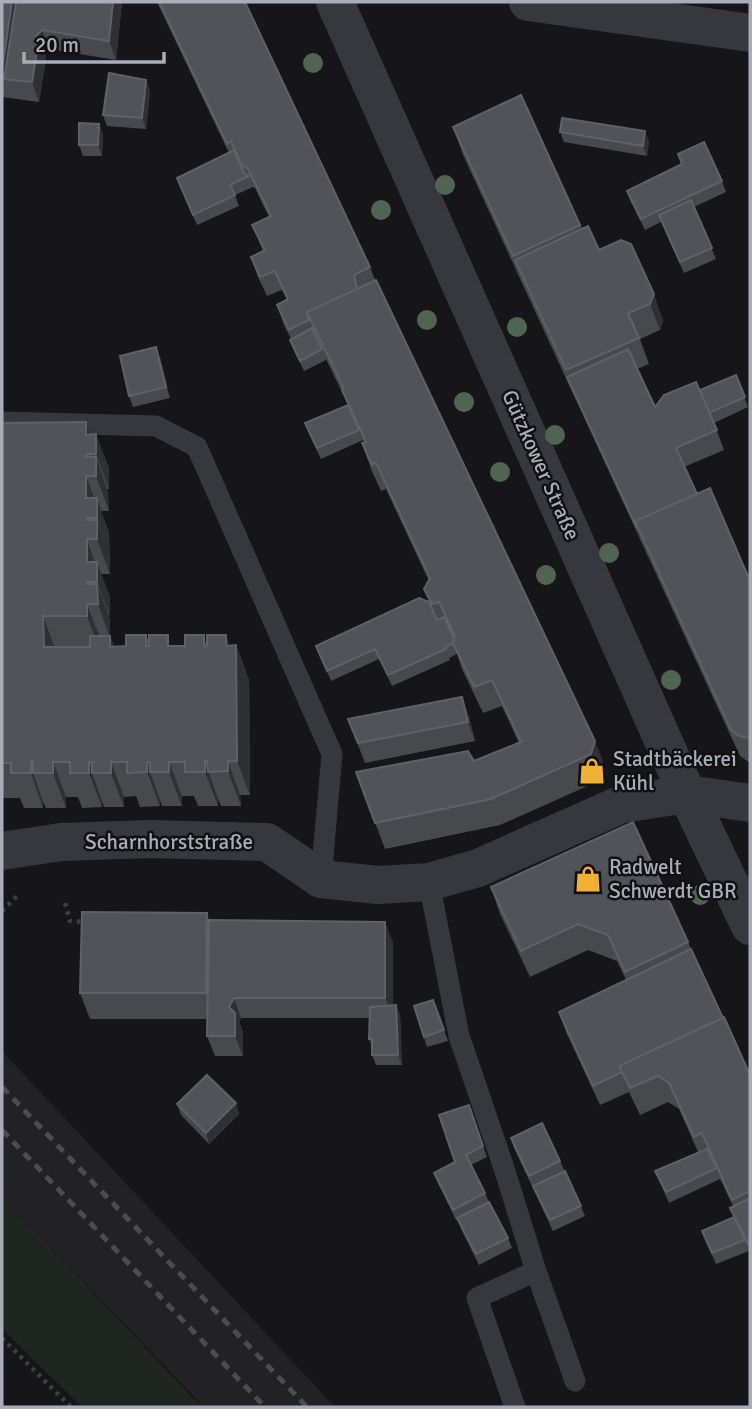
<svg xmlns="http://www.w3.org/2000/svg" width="752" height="1409" viewBox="0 0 752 1409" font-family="Signika,sans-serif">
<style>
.built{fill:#222225}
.green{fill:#1e261f}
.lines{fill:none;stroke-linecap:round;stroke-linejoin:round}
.path{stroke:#3d3f44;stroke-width:4.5;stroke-dasharray:3.5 5;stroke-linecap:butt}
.service{stroke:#37383d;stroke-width:21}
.minor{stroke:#37383d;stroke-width:38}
.tertiary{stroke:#37383d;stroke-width:38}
.rail{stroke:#4a4c52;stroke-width:5;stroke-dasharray:9 7;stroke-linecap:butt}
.tree{fill:#506452}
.wall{fill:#47494d}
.shaded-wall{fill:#2f3033}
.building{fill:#525359;stroke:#5f6168;stroke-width:2}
.labels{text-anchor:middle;stroke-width:5;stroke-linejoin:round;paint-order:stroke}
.street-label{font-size:21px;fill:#a8adb8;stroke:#111113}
.poi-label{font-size:21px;fill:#a8adb8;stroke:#111113;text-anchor:start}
</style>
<rect width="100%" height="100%" fill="#161618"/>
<!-- built -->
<path class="built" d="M2 1051 335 1407H204L2 1196Z"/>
<!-- green -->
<path class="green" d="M2 1196 193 1398 204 1407H82L2 1329Z"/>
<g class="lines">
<!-- path -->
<path class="path" d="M65 903 70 921 87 922
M2 911 18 895
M2 1338 71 1407"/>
<!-- service -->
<path class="service" d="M2 422 156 426 197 447 332 754 321 879
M429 882 459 1036 503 1165 536 1271 477 1298 515 1407
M536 1271 575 1381"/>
<!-- minor -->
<path class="minor" d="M528 2 750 33
M2 851 61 842 150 839 267 842 321 879 378 885 429 882 478 868 622 804 687 794 750 926"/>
<!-- tertiary -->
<path class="tertiary" d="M335 2 687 794 750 803"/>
<!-- rail -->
<path class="rail" d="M2 1087 307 1407
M2 1130 265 1407"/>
</g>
<!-- trees -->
<g class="tree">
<circle cx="313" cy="63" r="10"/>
<circle cx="445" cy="185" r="10"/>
<circle cx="381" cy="210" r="10"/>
<circle cx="427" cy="320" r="10"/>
<circle cx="517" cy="327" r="10"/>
<circle cx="464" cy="402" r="10"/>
<circle cx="555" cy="435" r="10"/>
<circle cx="500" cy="472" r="10"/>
<circle cx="609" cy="553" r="10"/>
<circle cx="546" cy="575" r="10"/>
<circle cx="671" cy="680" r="10"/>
<circle cx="700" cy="895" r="10"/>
</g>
<!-- wall -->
<path class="wall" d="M2 2H122L116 60 49 49 45 54 46 58 39 102 2 97Z
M157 2H245L370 267 375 280 605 767 601 780 500 825 385 849 356 772 474 761 519 743 502 706 483 713 462 669 457 654 449 658 450 660 392 686 379 659 331 681 316 646 429 602 424 589 429 581 386 489 381 491 371 469 362 443 364 442 362 438 363 440 321 459 309 434 305 423 348 405 326 359V360L304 371 294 350 290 340 291 339 284 325 277 305 287 300 282 290 267 296 258 277 251 257 263 251 252 225 269 217 255 188 253 187 235 195 239 206 197 225 177 178 229 153Z
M146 80 150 91 146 129 107 126 103 115Z
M521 95 582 228 599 250 621 240 663 320 660 330 640 339 649 364 637 369 655 407 700 390 736 375 748 407 714 423 724 450 684 467 697 494 750 581V763L740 756 464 157 453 127Z
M99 124 103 134 102 156H83L79 145Z
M560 132 649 141 647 156 564 142Z
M678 154 722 181 726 192 694 207 716 259 684 273 661 222 645 230 631 202 627 191 682 164Z
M160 357 170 398 133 407 129 396Z
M86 422 90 434 109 468V489H107L109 511H101L109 533 110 574H101L110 597 109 616 110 636 114 646H126L146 635 149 642 172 646H185L207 642 230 646 236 645 249 680 250 795H240L241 806H221L218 799V806H198L194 796H182V806H162L160 800V806L140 807 136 796 124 797V807H104L102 801V807L82 808 78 797H66V808H46L43 802V808H24L20 798H2V423Z
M469 716 475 741 365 763 348 719Z
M491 887 688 942 750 1075V1253L748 1248 749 1251 716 1264 706 1241 702 1231 734 1217 730 1208 733 1206 720 1179 669 1203 655 1171 698 1152 679 1109 668 1102 640 1115 629 1092 600 1105 566 1032 559 1012 626 980 617 961 588 950 530 977 500 914Z
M209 920 393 942V1005H396L400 1015 402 1065H376L372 1055V1045L369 1039 370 1018H241L239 1022 243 1032V1056H215L207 1036 208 1019H90L80 993Z
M433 1000 448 1041 427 1047 424 1037Z
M236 1103 239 1114 209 1144 181 1115 177 1104Z
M469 1105 487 1157 471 1165 485 1193 489 1202 508 1238 512 1248 479 1265 461 1229 458 1220H456L438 1183 434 1173 455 1162Z
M511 1138 560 1161 585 1216 553 1231 514 1148Z"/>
<!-- shaded-wall -->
<path class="shaded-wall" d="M12 2H26L4 79 2 70Z
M113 2H122L116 60 109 41Z
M42 30 49 49 45 54 46 58 39 102 32 82 36 36Z
M146 80 150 91 146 129 142 118Z
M99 124 103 134 102 156 98 145Z
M645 131 649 141 647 156 643 146Z
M654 294 663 320 660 330 650 304Z
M156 347 160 357 170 398 166 387Z
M86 422 96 451V434L109 468V489L96 454 86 435Z
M96 457 108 491 109 511 96 476Z
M86 476 97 505V498L109 533V552L97 518 86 498Z
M97 520 110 554V574L97 539Z
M87 539 97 569V562L110 597V616L97 582 87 562Z
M97 584 110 619V636L123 670 110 647V638L98 604Z
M87 604 100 638V651L87 616Z
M43 616 56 651 44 647Z
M226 635 236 662V645L249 680 250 795 237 761 226 646Z
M462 697 469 716 475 741 468 722Z
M595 741 605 767 601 780 591 754Z
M205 761 218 799V806L205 772Z
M228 761 240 795 241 806 228 771Z
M31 762 35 773H33L43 802V808L31 773Z
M53 762 66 797V808L53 773Z
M89 762 93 773H92L102 801V807L89 773Z
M111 762 124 797V807L111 773Z
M147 762 151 772H150L160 800V806L147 772Z
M169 762 182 796V806L169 772Z
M207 913 216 939 215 1019 206 993Z
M385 922 393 942V1018L385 998Z
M234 998 241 1018 239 1022 243 1032V1056L235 1036 229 1007Z
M396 1005 400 1015 402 1065 398 1055Z
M236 1103 239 1114 209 1144 206 1133Z"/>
<!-- building -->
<path class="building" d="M2 2H12L2 70Z
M16 2H113L109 41 42 30 36 36 39 38 32 82 4 79Z
M159 2H245L370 267 354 275 357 289 307 312 309 320 289 330 277 305 288 299 275 271 260 277 251 257 265 250 252 225 271 216 248 169 241 164 231 141 227 144Z
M109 73 146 80 142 118 103 115Z
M521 95 580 225 513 256 453 127Z
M562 118 645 131 643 146 560 132Z
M79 123 99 124 98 145H79Z
M704 142 722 181 641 219 627 191 682 164 678 154Z
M234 150 244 173 249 176 230 185 235 195 193 215 177 178Z
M691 200 712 248 680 262 659 215Z
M588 226 599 250 621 240 631 244 654 294 650 304 628 313 639 338 566 370 515 260Z
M376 280 595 741 591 754 491 799 375 823 356 772 468 751 474 761 521 742 492 680 474 687 453 643 455 636 439 602 432 604 424 589 430 578 376 463 372 465 362 443 366 442 342 390 344 389 307 312Z
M312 328 322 349 300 361 290 340Z
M156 347 166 387 129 396 120 356Z
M628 349 655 407 664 395 696 382 717 430 676 448 697 494 635 521 637 528 567 377Z
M736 375 745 397 709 413 700 390Z
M348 405 359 430 317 448 305 423Z
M86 422V435L96 434V454H86V457H96V476H86V498H97V518H87V520H97V539H87V562H97V582H87V584H97L98 604H87V616H43L44 647H90V636H110V647L126 646V635H146V646H149V635H168V646H185V635H204V646H207V635H226V646L236 645 237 761H228V771L208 772 207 761H205V772H185V762H169V772H150V762H147V772L127 773V762H111V773H92V762H89V773H70V762H53V773H33V762H31V773H11V763H2V423Z
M710 488 750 581V738L739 736 731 730 635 521Z
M419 598 429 602 437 620 444 617 454 638 453 643 445 647 446 649 388 675 375 649 327 671 316 646Z
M462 697 468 722 358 743 348 719Z
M633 822 688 942 625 972 608 935 578 924 521 951 491 887Z
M82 912 207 913 206 993H80Z
M209 920 385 922V998H234L229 1007 235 1013V1036H207Z
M691 949 723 1018 619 1066 622 1072 593 1086 559 1012Z
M433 1000 444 1030 424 1037 414 1006Z
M396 1005 398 1055H372V1039H369L370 1007Z
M724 1017 750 1075V1191L732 1200 702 1133 694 1137 669 1083 658 1076 630 1088 619 1066Z
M207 1075 236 1103 206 1133 177 1104Z
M469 1105 483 1146 466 1155 485 1193 453 1210 434 1173 455 1162 439 1115Z
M542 1123 560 1161 529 1176 511 1138Z
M707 1149 717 1168 666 1192 655 1171Z
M565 1171 581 1206 550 1220 533 1186Z
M750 1198V1247L730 1208Z
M489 1202 508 1238 476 1254 457 1218Z
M734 1217 745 1240 712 1253 702 1231Z"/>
<!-- icons -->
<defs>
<g id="shop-bare" transform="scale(2.1)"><path d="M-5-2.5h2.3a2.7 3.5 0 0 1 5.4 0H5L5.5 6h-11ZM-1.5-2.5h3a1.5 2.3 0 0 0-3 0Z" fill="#f2b134" stroke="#111113" stroke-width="2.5" paint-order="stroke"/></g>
</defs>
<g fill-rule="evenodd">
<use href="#shop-bare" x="592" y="771"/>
<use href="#shop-bare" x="588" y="879"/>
</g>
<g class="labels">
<!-- street labels -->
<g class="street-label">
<text transform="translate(541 465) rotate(66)" y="7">Gützkower Straße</text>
<text x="169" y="849">Scharnhorststraße</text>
</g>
<!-- poi labels -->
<g class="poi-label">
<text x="613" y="766">Stadtbäckerei<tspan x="613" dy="24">Kühl</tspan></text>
<text x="609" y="874">Radwelt<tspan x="609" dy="24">Schwerdt GBR</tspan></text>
</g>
</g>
<!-- border -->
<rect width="752" height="1409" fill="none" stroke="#a8adb8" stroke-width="7"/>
<!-- scale -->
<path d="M24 52v10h140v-10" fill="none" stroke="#a8adb8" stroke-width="3.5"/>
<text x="35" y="52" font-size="21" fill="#a8adb8" stroke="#111113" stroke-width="5" paint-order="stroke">20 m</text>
</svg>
